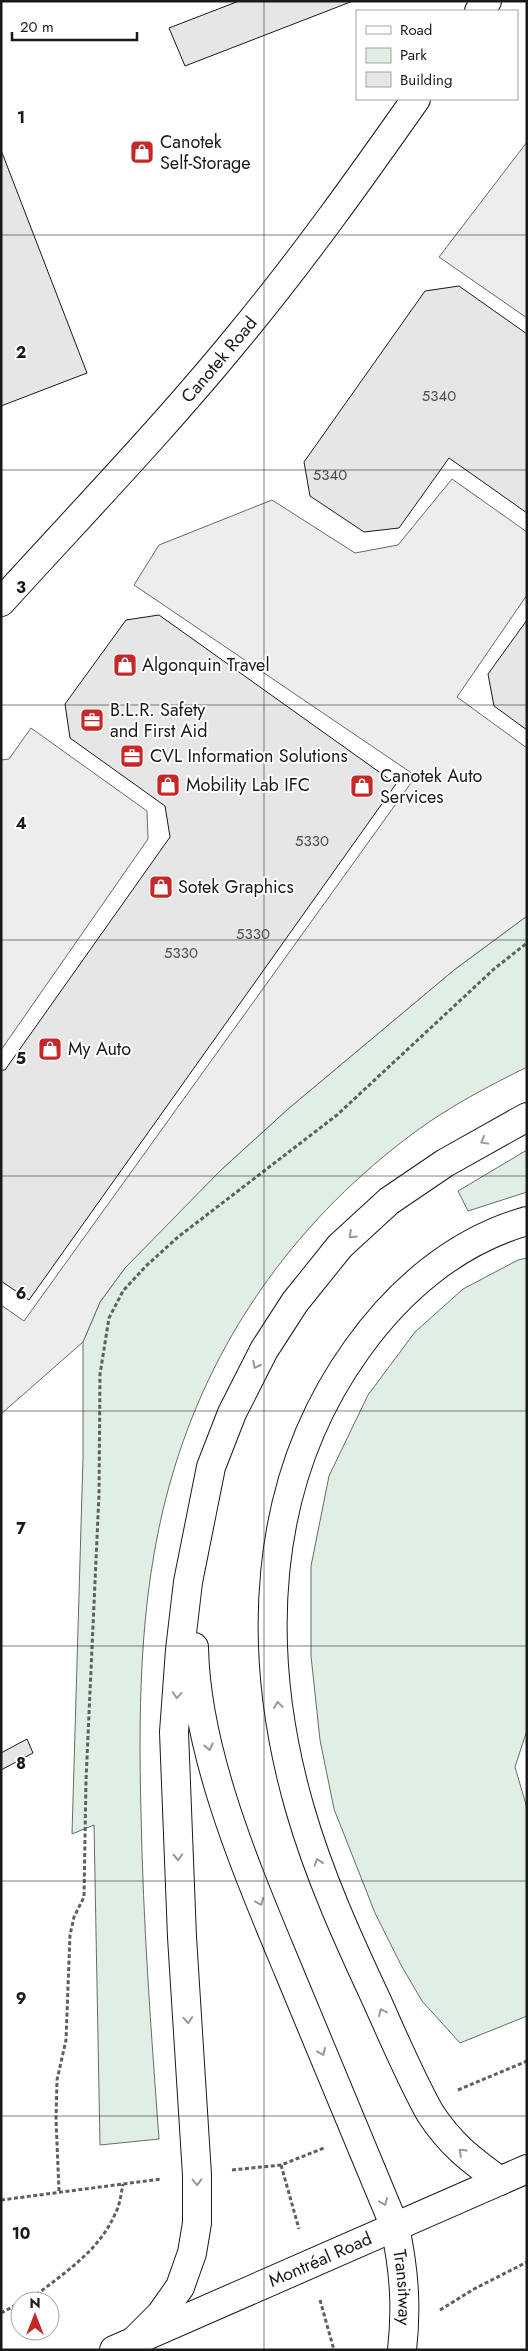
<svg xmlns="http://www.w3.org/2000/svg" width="528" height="2351" viewBox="0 0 528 2351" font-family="Jost,sans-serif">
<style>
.green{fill:#e0efe3;stroke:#6a6a6a}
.parking{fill:#ededed;stroke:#6a6a6a}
.building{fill:#e6e6e6;stroke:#1a1a1a}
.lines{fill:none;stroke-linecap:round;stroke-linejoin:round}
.minor-casing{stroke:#1a1a1a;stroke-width:30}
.major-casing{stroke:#1a1a1a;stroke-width:30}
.highway-casing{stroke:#1a1a1a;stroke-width:30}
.path{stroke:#5f5f5f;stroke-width:3;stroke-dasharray:4 2.5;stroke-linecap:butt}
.minor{stroke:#fff;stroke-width:28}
.major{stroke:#fff;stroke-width:28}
.highway{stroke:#fff;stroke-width:28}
.oneway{stroke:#989898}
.grid{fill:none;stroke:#1a1a1a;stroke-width:1;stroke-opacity:0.55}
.labels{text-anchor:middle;stroke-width:4;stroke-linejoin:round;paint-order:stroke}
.number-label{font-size:15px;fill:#4d4d4d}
.poi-label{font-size:18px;fill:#1a1a1a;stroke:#fff;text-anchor:start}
.street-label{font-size:18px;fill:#1a1a1a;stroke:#fff}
.grid-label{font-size:16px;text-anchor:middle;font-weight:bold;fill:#1a1a1a;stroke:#fff;stroke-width:4;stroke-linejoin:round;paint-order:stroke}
</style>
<rect width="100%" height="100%" fill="#fff"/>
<!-- green -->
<path class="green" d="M527 916V1067C489 1086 450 1106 415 1132 301 1216 217 1330 175 1466 140 1578 138 1697 141 1813 143 1922 151 2030 159 2139L100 2145 94 1825 72 1834 83 1458V1342L100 1302 125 1268 168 1222 221 1170 288 1109 454 970Z
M527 1150V1192L468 1211 458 1191Z
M527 1258V1730L515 1767 527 1808V2016L460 2043 422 2001 401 1965 375 1913 334 1809 320 1740 311 1656V1566L329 1476 368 1395 415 1332 463 1289 518 1260Z"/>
<!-- parking -->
<path class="parking" d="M527 142V318L439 257Z
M452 479 527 532V595L457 697 527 748V916L454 970 288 1109 221 1170 125 1268 100 1302 83 1342 1 1414V1305L24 1321 416 776 134 585 159 545 272 500 355 553 398 545Z
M31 728 147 811 148 839 1 1050V760L9 759Z"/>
<!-- building -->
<path class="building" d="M239 1H353L185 66 169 28Z
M1 150 87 373 1 406Z
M459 286 527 334V513L449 458 399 528 364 532 310 496 304 462 425 291Z
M159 615 396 784 29 1300 1 1281V1070H5L170 837 165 806 70 738 65 704 126 620Z
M527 620V730L494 706 488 674Z
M27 1739 33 1753 1 1770V1753Z"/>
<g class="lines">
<!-- minor casing -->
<g class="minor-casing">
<g id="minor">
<path d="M479 11 487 1"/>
<path id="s1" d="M1 602C81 514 164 428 239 336 302 260 359 180 416 99"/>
<path id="s2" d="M395 2227C404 2270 407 2306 402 2350"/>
</g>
</g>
<!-- major casing -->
<g class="major-casing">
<g id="major">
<path id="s3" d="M114 2350 527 2169"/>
</g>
</g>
<!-- highway casing -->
<g class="highway-casing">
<path id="highway" d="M194 1647C196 1754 248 1873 289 1972 324 2057 359 2142 395 2227
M500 2181C470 2159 451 2145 430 2113 410 2077 394 2039 377 2001 348 1939 319 1875 300 1809 255 1653 260 1484 357 1349 399 1290 456 1241 527 1221
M135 2340 161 2314 180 2287 192 2253 197 2223V2175L182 1937 174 1732 180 1650 188 1582 211 1467 232 1413 264 1350 295 1302 340 1246 389 1201 445 1163 527 1117"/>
</g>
<!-- path -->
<path class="path" d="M458 2090 527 2061
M281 2165 299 2229
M232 2170 281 2165 324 2148
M59 2191 56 2119 57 2080 66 2040 70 1935 74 1917 84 1897 86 1780 99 1494 100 1374 109 1318 123 1291 146 1266 178 1237 337 1115 494 969 527 943
M1 2200 161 2179
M320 2300 334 2350
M25 2301 35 2296C65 2272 99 2251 115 2214 120 2205 121 2194 123 2184
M440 2310 474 2289 527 2262
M1 2313 20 2303"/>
<!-- minor -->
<use href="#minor" class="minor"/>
<!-- major -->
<use href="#major" class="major"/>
<!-- highway -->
<use href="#highway" class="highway"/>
</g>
<!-- one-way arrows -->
<defs><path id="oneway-chevron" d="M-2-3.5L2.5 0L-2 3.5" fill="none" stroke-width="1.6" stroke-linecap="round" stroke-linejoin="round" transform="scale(1.25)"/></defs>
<g class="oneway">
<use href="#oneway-chevron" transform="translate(484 1141) rotate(151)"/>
<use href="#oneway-chevron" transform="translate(352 1235) rotate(137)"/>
<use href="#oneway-chevron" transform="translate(256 1365) rotate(117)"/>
<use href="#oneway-chevron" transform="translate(177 1695) rotate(94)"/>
<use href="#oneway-chevron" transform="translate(278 1705) rotate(-97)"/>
<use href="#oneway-chevron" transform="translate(209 1747) rotate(76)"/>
<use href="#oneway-chevron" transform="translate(178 1857) rotate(87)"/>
<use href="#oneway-chevron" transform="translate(318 1862) rotate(-109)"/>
<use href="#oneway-chevron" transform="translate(260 1902) rotate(68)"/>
<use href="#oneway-chevron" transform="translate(382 2012) rotate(-115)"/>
<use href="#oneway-chevron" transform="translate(188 2020) rotate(86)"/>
<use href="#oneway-chevron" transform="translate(322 2052) rotate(67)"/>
<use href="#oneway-chevron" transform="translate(462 2152) rotate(-137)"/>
<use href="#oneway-chevron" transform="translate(197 2182) rotate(88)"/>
<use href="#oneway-chevron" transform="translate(384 2202) rotate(67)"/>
</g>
<!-- grid -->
<path class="grid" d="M264 1V2350M1 235H527M1 470H527M1 705H527M1 940H527M1 1176H527M1 1411H527M1 1646H527M1 1881H527M1 2116H527"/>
<!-- icons -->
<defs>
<g id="shop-square" transform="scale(1.25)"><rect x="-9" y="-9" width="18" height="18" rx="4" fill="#c62828" stroke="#fff"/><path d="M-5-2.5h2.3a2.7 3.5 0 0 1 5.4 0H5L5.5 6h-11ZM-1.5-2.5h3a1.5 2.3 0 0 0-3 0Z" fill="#fff"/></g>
<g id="office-square" transform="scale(1.25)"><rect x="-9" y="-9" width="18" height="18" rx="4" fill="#c62828" stroke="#fff"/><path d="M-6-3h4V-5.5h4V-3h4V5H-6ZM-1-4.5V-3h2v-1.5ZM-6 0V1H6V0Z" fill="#fff"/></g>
</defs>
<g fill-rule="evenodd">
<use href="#shop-square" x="142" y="152"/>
<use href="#shop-square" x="125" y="665"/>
<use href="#office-square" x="92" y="720"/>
<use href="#office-square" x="132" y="756"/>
<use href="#shop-square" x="168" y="785"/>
<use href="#shop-square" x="362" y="786"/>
<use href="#shop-square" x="161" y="887"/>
<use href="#shop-square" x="50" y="1049"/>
</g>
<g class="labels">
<!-- number labels -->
<g class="number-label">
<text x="439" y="401">5340</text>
<text x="330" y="480">5340</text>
<text x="312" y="846">5330</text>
<text x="253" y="939">5330</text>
<text x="181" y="958">5330</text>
</g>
<!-- poi labels -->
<g class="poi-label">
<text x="160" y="148">Canotek<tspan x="160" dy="21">Self-Storage</tspan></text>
<text x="142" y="671">Algonquin Travel</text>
<text x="110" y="716">B.L.R. Safety<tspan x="110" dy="21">and First Aid</tspan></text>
<text x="150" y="762">CVL Information Solutions</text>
<text x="380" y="782">Canotek Auto<tspan x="380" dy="21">Services</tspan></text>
<text x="186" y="791">Mobility Lab IFC</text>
<text x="178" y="893">Sotek Graphics</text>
<text x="68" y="1055">My Auto</text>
</g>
<!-- street labels -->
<g class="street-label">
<text dy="6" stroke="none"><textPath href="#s1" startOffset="326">Canotek Road</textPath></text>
<text dy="6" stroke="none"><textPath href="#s3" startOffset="225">Montréal Road</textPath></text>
<text dy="6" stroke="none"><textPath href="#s2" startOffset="61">Transitway</textPath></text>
</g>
</g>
<g class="grid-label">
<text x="21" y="123">1</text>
<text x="21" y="358">2</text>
<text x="21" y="593">3</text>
<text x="21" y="829">4</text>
<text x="21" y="1064">5</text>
<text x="21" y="1299">6</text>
<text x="21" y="1534">7</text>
<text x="21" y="1769">8</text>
<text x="21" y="2004">9</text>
<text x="21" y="2239">10</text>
</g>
<!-- border -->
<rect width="528" height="2351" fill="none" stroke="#1a1a1a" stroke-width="5"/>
<!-- legend -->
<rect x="356" y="10" width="162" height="90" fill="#ffffff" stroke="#a3a3a3"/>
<rect x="366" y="26" width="25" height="8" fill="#ffffff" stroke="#a3a3a3"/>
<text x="400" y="35" font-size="15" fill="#1a1a1a">Road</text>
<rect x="366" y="48" width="25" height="15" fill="#e0efe3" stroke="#a3a3a3"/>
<text x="400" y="60" font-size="15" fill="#1a1a1a">Park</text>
<rect x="366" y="72" width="25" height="15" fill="#e6e6e6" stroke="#a3a3a3"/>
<text x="400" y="85" font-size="15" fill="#1a1a1a">Building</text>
<!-- north arrow -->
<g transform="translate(35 2316)"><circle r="24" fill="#ffffff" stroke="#a3a3a3"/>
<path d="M0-4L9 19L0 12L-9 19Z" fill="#c62828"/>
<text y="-8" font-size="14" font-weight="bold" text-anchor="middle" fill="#1a1a1a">N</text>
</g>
<!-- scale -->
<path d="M12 32v8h125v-8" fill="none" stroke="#1a1a1a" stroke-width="2.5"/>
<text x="20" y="32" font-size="15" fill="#1a1a1a" stroke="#ffffff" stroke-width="4" paint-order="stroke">20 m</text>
</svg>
